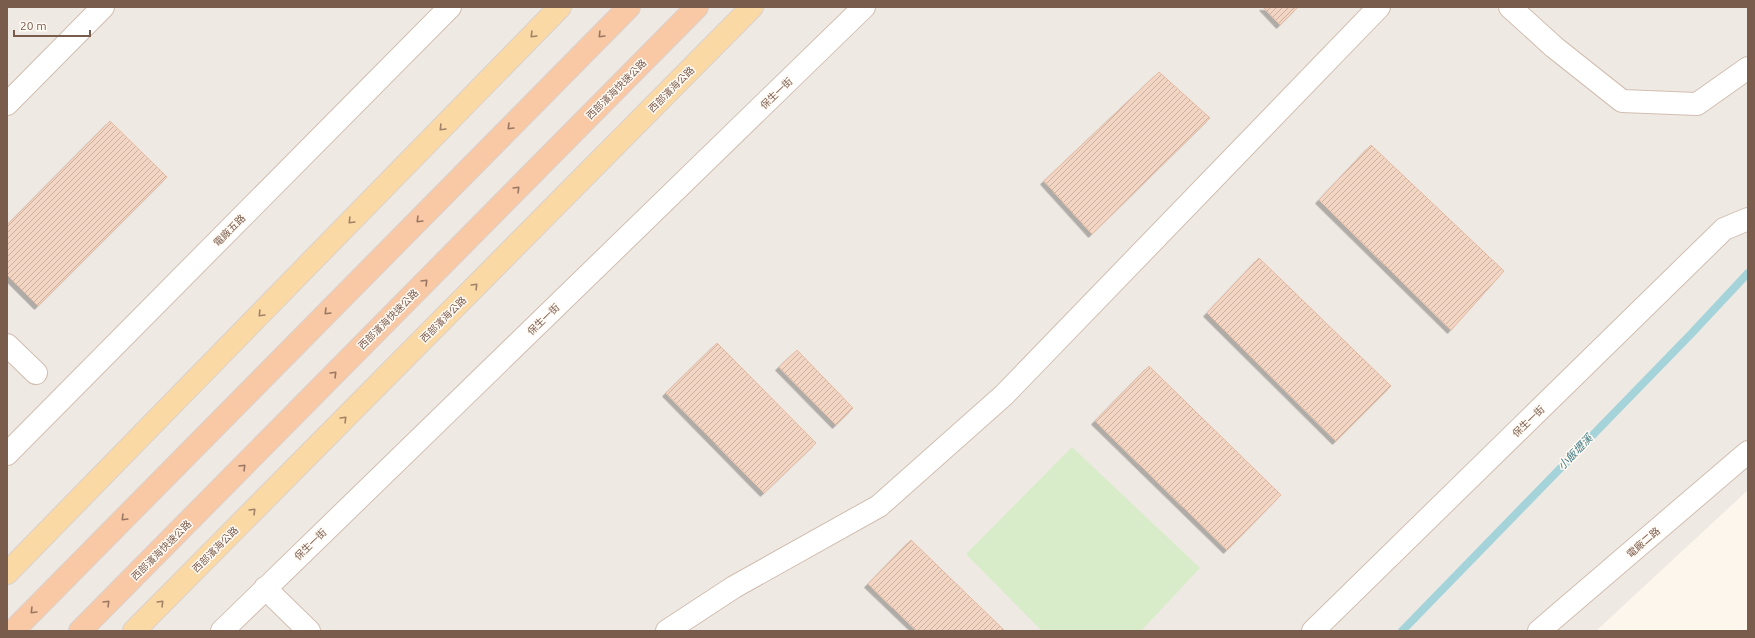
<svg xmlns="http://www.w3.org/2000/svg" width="1755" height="638" viewBox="0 0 1755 638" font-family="Ubuntu,'Noto Sans TC',sans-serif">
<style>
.industrial{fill:#efe9e4}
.green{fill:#d8ecc9}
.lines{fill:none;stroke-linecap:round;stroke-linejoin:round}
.stream{stroke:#a5d3da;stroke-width:8}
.building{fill:url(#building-hatch);stroke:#e6bba3;filter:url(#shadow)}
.minor-casing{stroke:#d1beb0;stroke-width:24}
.primary-casing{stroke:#dad1cd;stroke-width:24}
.trunk-casing{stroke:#dad1cd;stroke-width:24}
.minor{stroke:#fff;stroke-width:22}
.primary{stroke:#fbd9a5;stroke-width:22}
.trunk{stroke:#f9c8a4;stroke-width:22}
.oneway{stroke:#a18267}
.oneway2{stroke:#9a7763}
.labels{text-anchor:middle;stroke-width:3;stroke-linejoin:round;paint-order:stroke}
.street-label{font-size:10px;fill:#7a5c4d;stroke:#fffaf3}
.water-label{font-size:11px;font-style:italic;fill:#437c86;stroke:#fffaf3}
</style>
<defs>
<pattern id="building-hatch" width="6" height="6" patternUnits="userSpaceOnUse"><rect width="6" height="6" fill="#f3d5c3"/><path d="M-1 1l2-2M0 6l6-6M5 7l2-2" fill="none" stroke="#cab0a1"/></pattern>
<filter id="shadow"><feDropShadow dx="-3.5" dy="3.5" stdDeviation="0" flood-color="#0004"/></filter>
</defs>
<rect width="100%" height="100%" fill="#fdf6ec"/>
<!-- industrial -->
<path class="industrial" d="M7 7H1748V490L1596 631H7Z"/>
<!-- green -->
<path class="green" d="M1072 447 1200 568 1141 631H1042L966 554Z"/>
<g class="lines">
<!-- stream -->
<path class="stream" d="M1402 631 1691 334 1748 273"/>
</g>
<!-- building -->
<path class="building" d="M1263 7H1298L1280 25Z
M1159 72 1210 118 1092 234 1044 181Z
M110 121 167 177 38 306 7 275V225Z
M1371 145 1504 271 1451 330 1319 200Z
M1259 258 1391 386 1336 441 1207 313Z
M717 343 816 443 764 493 666 393Z
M797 350 853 408 836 425 779 367Z
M1149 366 1281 495 1227 550 1095 421Z
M911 540 1005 631H917L868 584Z"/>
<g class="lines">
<!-- minor casing -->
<g class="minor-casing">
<path id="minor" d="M1510 7 1554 47 1622 101 1697 104 1748 68
M7 104 103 7
M7 345 36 373
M7 454 450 7
M265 588 309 631
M222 631 864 7
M667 631 734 587 879 506 1004 395 1379 7
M1313 631 1724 229 1748 219
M1539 631 1748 452"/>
</g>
<!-- primary casing -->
<g class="primary-casing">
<path id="primary" d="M7 573 560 7
M134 631 752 7"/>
</g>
<!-- trunk casing -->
<g class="trunk-casing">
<path id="trunk" d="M13 631 629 7
M80 631 697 7"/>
</g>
<!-- minor -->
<use href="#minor" class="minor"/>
<!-- primary -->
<use href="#primary" class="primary"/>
<!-- trunk -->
<use href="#trunk" class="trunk"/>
</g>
<!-- one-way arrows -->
<defs><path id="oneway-chevron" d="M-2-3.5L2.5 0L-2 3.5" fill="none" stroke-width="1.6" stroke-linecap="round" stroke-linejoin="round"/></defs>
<g class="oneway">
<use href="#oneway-chevron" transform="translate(533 35) rotate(134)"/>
<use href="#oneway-chevron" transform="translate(442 128) rotate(134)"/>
<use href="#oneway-chevron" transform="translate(351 221) rotate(134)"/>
<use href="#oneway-chevron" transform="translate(475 286) rotate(-45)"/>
<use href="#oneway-chevron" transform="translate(261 314) rotate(134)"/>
<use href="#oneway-chevron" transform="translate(344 419) rotate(-45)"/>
<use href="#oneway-chevron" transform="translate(253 511) rotate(-45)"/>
<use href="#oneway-chevron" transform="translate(161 603) rotate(-45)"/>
</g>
<g class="oneway2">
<use href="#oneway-chevron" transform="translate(601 35) rotate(135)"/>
<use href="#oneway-chevron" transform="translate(510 127) rotate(135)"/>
<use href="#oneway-chevron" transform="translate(517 189) rotate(-45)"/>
<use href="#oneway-chevron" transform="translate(419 220) rotate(135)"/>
<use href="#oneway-chevron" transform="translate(425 282) rotate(-45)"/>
<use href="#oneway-chevron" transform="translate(327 312) rotate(135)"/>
<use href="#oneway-chevron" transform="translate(334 374) rotate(-45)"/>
<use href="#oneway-chevron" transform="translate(243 467) rotate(-45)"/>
<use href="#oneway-chevron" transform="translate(124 518) rotate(135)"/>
<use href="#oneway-chevron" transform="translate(107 603) rotate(-45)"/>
<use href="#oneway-chevron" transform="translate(33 611) rotate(135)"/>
</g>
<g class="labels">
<!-- street labels -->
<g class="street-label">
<text transform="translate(616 89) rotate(-45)" y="4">西部濱海快速公路</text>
<text transform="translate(671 89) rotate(-45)" y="4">西部濱海公路</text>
<text transform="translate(776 93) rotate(-44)" y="4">保生一街</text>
<text transform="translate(229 230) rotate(-45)" y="4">電廠五路</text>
<text transform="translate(388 319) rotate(-45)" y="4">西部濱海快速公路</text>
<text transform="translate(443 319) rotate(-45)" y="4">西部濱海公路</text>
<text transform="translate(543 319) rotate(-44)" y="4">保生一街</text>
<text transform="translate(1528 421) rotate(-44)" y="4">保生一街</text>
<text transform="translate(1643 542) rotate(-41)" y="4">電廠二路</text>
<text transform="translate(310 544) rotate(-44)" y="4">保生一街</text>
<text transform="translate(215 549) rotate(-45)" y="4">西部濱海公路</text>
<text transform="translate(161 550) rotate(-45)" y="4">西部濱海快速公路</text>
</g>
<!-- water labels -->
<g class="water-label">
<text transform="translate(1575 452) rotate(-46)" y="4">小飯壢溪</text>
</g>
</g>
<!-- border -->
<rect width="1755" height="638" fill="none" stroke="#7a5c4d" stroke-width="16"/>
<!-- scale -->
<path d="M14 30v6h76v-6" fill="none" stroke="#7a5c4d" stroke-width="2"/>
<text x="20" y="30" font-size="12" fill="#7a5c4d" stroke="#fffaf3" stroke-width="3" paint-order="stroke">20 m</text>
</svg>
